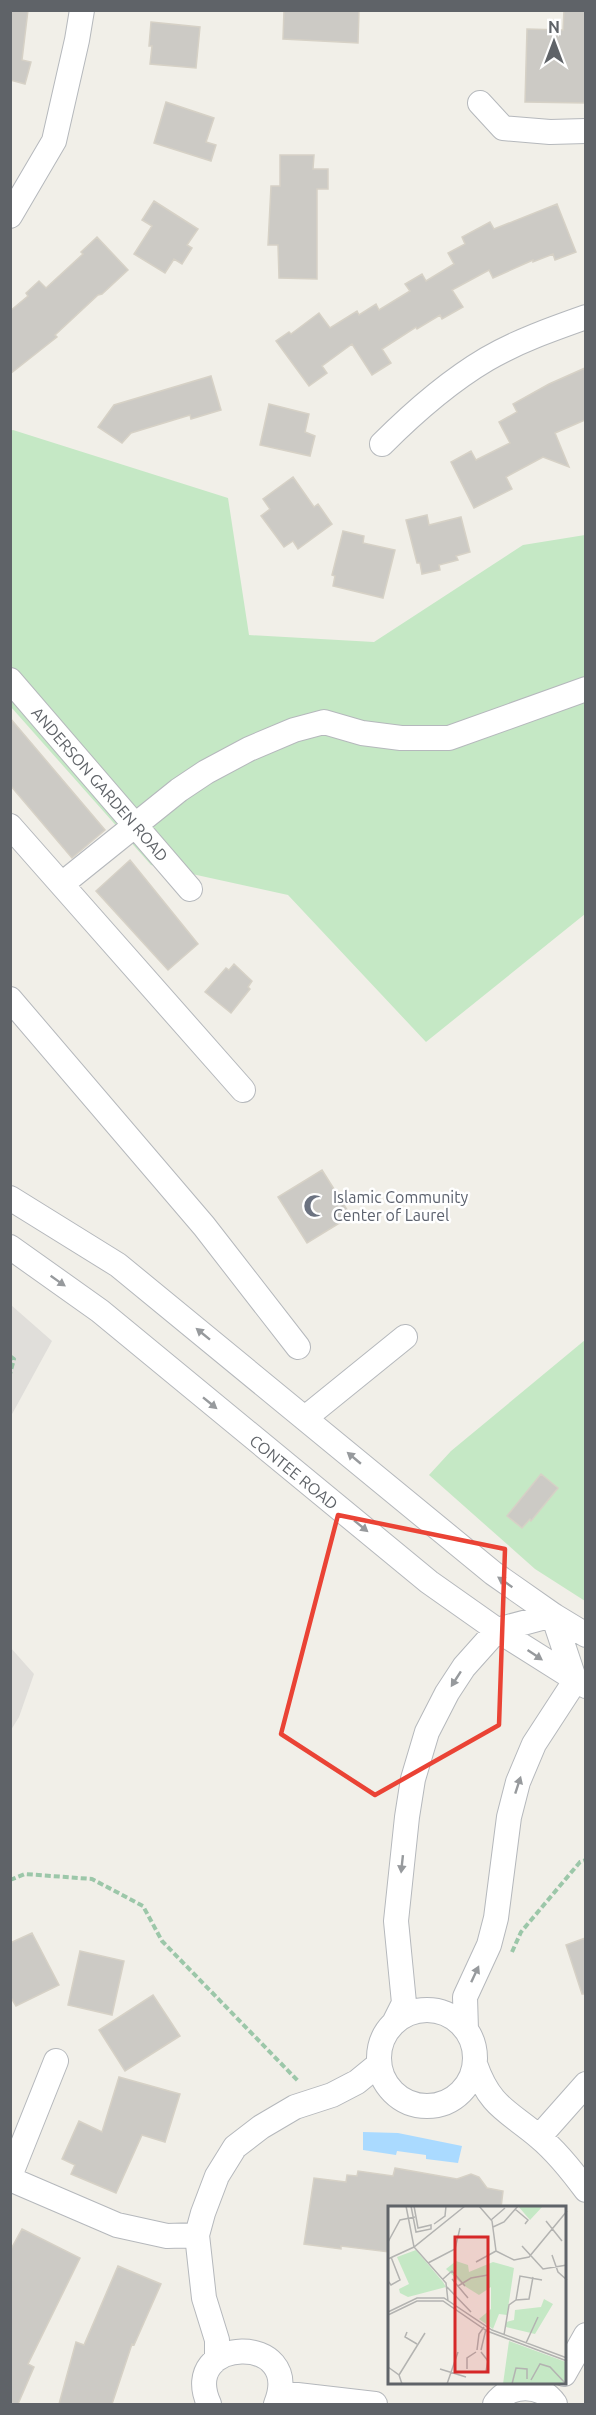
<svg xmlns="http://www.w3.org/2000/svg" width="596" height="2415" viewBox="0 0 596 2415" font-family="Ubuntu,sans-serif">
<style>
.industrial{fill:#e0deda}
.green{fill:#c5e8c5}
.water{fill:#aadaff}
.building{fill:#cccac5;stroke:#d6d1c6;stroke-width:1.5}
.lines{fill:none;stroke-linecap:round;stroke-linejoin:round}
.minor-casing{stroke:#b5b8bc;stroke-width:26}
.path{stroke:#9cc7a9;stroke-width:4;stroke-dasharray:6 3;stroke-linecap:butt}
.minor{stroke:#fff;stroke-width:24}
.oneway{fill:#979a9d}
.marked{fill:none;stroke:#ea4335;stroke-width:4.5;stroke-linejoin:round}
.labels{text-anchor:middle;stroke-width:5;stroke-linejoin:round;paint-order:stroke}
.street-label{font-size:16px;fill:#5f6368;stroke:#fff}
.worship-label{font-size:16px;fill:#5b616d;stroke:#fff;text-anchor:start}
.inset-road{fill:none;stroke:#b3b3b1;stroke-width:1.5}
.view{fill:#d62828;fill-opacity:0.15;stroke:#d62828;stroke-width:3}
.inset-edge{fill:none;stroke:#5f6368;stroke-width:3}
</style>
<rect width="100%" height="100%" fill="#f1efe8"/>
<!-- industrial -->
<path class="industrial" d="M11 1305 52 1341 11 1416Z
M10 1647 34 1674 19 1717 11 1730Z"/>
<!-- green -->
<path class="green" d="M13 430 228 498 249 635 374 642 523 545 585 535V914L426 1042 288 895 151 865 11 707 10 431Z
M585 1340V1601L535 1569 429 1475 451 1451Z"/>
<!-- water -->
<path class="water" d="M363 2132 398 2133 462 2146 458 2163 426 2159V2155L397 2151 396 2155 363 2150Z"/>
<!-- building -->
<path class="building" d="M10 10H28L22 60 31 62 25 84 10 80Z
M284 10H359L358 43 283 39Z
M564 10H585V103L525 102 527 29 563 30Z
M151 22 200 27 196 68 150 64 152 46H149Z
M166 102 214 118 206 142 216 145 211 161 154 143Z
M280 155H314L313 169H328V189H317V279L279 278 278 245H268L271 186H280Z
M154 201 198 229 187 245 192 248 182 264 174 259 165 273 134 254 152 226 142 220Z
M557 204 576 252 555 260 553 254 533 262V260L493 278 489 270 452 290 463 307 442 319 440 315 417 329 416 327 382 349 391 363 372 375 352 344 322 366 327 373 309 386 276 341 289 332 291 334 319 313 330 328 357 311 359 315 376 304 379 310 410 291 405 284 422 274 426 281 454 264 448 253 465 244 462 237 490 222 494 229Z
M97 237 128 270 102 294 98 295 55 335 57 337 10 374V311L28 296 26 293 39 281 46 288 83 254 81 252Z
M585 368V420L555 433 569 467 543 457 506 477 512 489 474 508 451 462 471 451 476 460 510 443 499 422 517 412 513 404 549 384Z
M211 376 221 410 191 419 190 415 131 433 122 443 98 427 114 405Z
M269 404 309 414 305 432 315 436 310 456 260 445Z
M293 477 314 507 318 504 332 524 298 549 293 541 284 547 261 516 270 509 263 499Z
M427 515 429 525 461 517 470 552 456 556 458 560 439 565 440 570 422 574 420 563H417L406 520Z
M343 531 364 536 363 543 395 550 383 598 333 586 335 576 332 575Z
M10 718 105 830 72 858 10 785Z
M130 860 198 944 168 970 96 891Z
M234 964 252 981 248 987 250 989 231 1013 205 992 226 968 229 970Z
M322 1170 351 1216 307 1243 278 1197Z
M541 1474 558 1488 531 1521 530 1519 522 1528 507 1516Z
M32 1933 59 1985 16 2006 10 1996V1943Z
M585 1938V1994H582L566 1945Z
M80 1951 124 1961 112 2015 68 2005Z
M153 1995 180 2036 125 2071 99 2030Z
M119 2077 180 2094 165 2142 142 2135 116 2193 71 2174 75 2165 62 2159 79 2121 102 2132Z
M395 2168 457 2179 471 2174 479 2177 487 2188 503 2191 501 2208H389V2252L341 2246V2249L304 2244 314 2178 346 2182 347 2175 357 2176 358 2171 393 2176Z
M22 2229 80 2258 28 2364 34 2367 18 2404H10V2251Z
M118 2266 161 2284 134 2345 132 2344 112 2404H59L76 2342 84 2345Z"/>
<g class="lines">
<!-- minor casing -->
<g class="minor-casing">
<path id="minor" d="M480 103 503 128 550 132 586 131
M10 216 54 141 77 40 82 10
M382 444C413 413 448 382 487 359 518 341 552 329 586 317
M10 680 190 889
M10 826 243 1090
M62 884 179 790 206 772 249 749 294 730 324 722 362 733 401 738H449L586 689
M10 999 204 1226 298 1347
M10 1198 118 1265 493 1573 553 1615 586 1635
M10 1247 100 1311 429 1582 497 1630 586 1686
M305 1418 405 1337
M379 2058a48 48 0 1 1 96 0a48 48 0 1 1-96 0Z
M394 2023 404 2003 396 1921 407 1817 413 1779 427 1732 447 1693 464 1667 497 1630 553 1615
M466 2030 465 1997 489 1945 496 1918 509 1817 518 1782 534 1744 575 1681 553 1615
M475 2064C490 2107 507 2110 539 2137 557 2152 572 2171 586 2190
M539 2137 586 2084
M10 2176 56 2061
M10 2179 117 2225 167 2236 197 2235
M217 2359V2340L204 2298 197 2235 203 2213 217 2176 235 2147 261 2127 295 2107 332 2095 357 2082 379 2064
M564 2374 586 2335
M280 2393 375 2404
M209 2404C178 2336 305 2332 276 2404
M495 2404C510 2383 541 2383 555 2404"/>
</g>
<!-- path -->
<path class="path" d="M10 1356 14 1359 10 1374
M10 1880 25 1874 92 1879 143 1906 162 1941 299 2082
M512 1952 521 1932 580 1862 586 1860"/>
<!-- minor -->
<use href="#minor" class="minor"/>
</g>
<!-- one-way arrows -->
<defs><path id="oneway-solid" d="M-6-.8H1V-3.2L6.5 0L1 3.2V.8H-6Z" transform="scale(1.5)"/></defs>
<g class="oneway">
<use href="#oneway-solid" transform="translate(58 1281) rotate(35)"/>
<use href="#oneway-solid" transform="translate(203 1334) rotate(-141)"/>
<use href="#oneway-solid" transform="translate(210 1403) rotate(39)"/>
<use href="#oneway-solid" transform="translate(354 1458) rotate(-140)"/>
<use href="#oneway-solid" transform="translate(361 1526) rotate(39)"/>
<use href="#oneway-solid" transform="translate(505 1582) rotate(-145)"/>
<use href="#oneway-solid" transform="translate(535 1655) rotate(34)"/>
<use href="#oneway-solid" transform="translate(456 1679) rotate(123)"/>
<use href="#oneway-solid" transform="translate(518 1785) rotate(-72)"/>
<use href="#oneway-solid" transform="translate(402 1864) rotate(96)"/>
<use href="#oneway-solid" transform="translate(475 1974) rotate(-65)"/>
</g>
<!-- marked area -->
<path class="marked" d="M338 1515 505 1549 499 1725 375 1795 281 1734Z"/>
<!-- icons -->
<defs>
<g id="mosque-bare" transform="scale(1.8)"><path d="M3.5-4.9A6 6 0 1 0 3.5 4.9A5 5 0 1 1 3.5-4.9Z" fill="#6b7280" stroke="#fff" stroke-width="2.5" paint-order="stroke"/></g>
</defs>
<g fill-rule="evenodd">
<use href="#mosque-bare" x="315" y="1206"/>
</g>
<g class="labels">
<!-- street labels -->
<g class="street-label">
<text transform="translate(100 784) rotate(49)" y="6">ANDERSON GARDEN ROAD</text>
<text transform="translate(294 1472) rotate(39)" y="6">CONTEE ROAD</text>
</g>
<!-- worship labels -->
<g class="worship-label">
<text x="333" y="1203">Islamic Community<tspan x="333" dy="18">Center of Laurel</tspan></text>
</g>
</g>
<!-- overview -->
<g transform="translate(388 2206)">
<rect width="178" height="178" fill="#f1efe8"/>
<path d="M130 0H155L142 14ZM28 44 55 76 58 81 20 91 12 87 11 83 21 78 9 51ZM68 55 80 59 81 66 105 56 126 62 119 109 111 108 105 123 91 113 103 103V81L91 89 75 79 58 63ZM156 93 165 98 147 128 118 121V116L126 114 127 104 153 101ZM121 135 178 156V178H115Z" fill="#c5e8c5"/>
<path class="inset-road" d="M18 0 26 41 58 77 60 95M23 0 28 26 43 23V19L30 22 26 0M91 0 104 15 108 45M127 3 140 14 137 18M103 14 117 2M158 15 174 35M46 18 57 10 58 0M105 21 116 16 130 0M0 36 12 14 27 11M134 40 155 63 179 59M108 45 126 54 141 51 179 5M164 49 170 66 179 74M0 53 26 41 77 0M88 56 108 45M40 57 67 43 72 22M55 73 64 65 77 80M64 73 80 92M0 75 3 79 12 74 3 51M70 80 83 72 100 69M59 81 83 106M128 94 132 70 154 74M0 106 29 92H56L104 124 179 152M0 109 29 95H55L99 125 179 155M19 126 17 131 29 138M116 129 121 99 128 94 141 93 145 71M138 137 150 111M89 144 91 128 96 121M93 144 98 123M93 146 100 155 98 165M0 161 11 169 14 178M52 163 78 171M79 163V152L88 146M11 169 37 127M143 174 152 158 162 161 178 178M59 178 70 146M124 178 128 162 139 163V173"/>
<path class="view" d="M67 31H100V166H67Z"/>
<rect width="178" height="178" class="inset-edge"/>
</g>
<!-- border -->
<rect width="596" height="2415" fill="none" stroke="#5f6368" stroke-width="24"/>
<!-- north arrow -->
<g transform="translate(554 42)" stroke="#ffffff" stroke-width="4.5" paint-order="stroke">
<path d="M0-4.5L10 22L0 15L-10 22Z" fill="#5f6368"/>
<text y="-9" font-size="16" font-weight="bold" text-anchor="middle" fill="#5f6368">N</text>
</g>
</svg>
